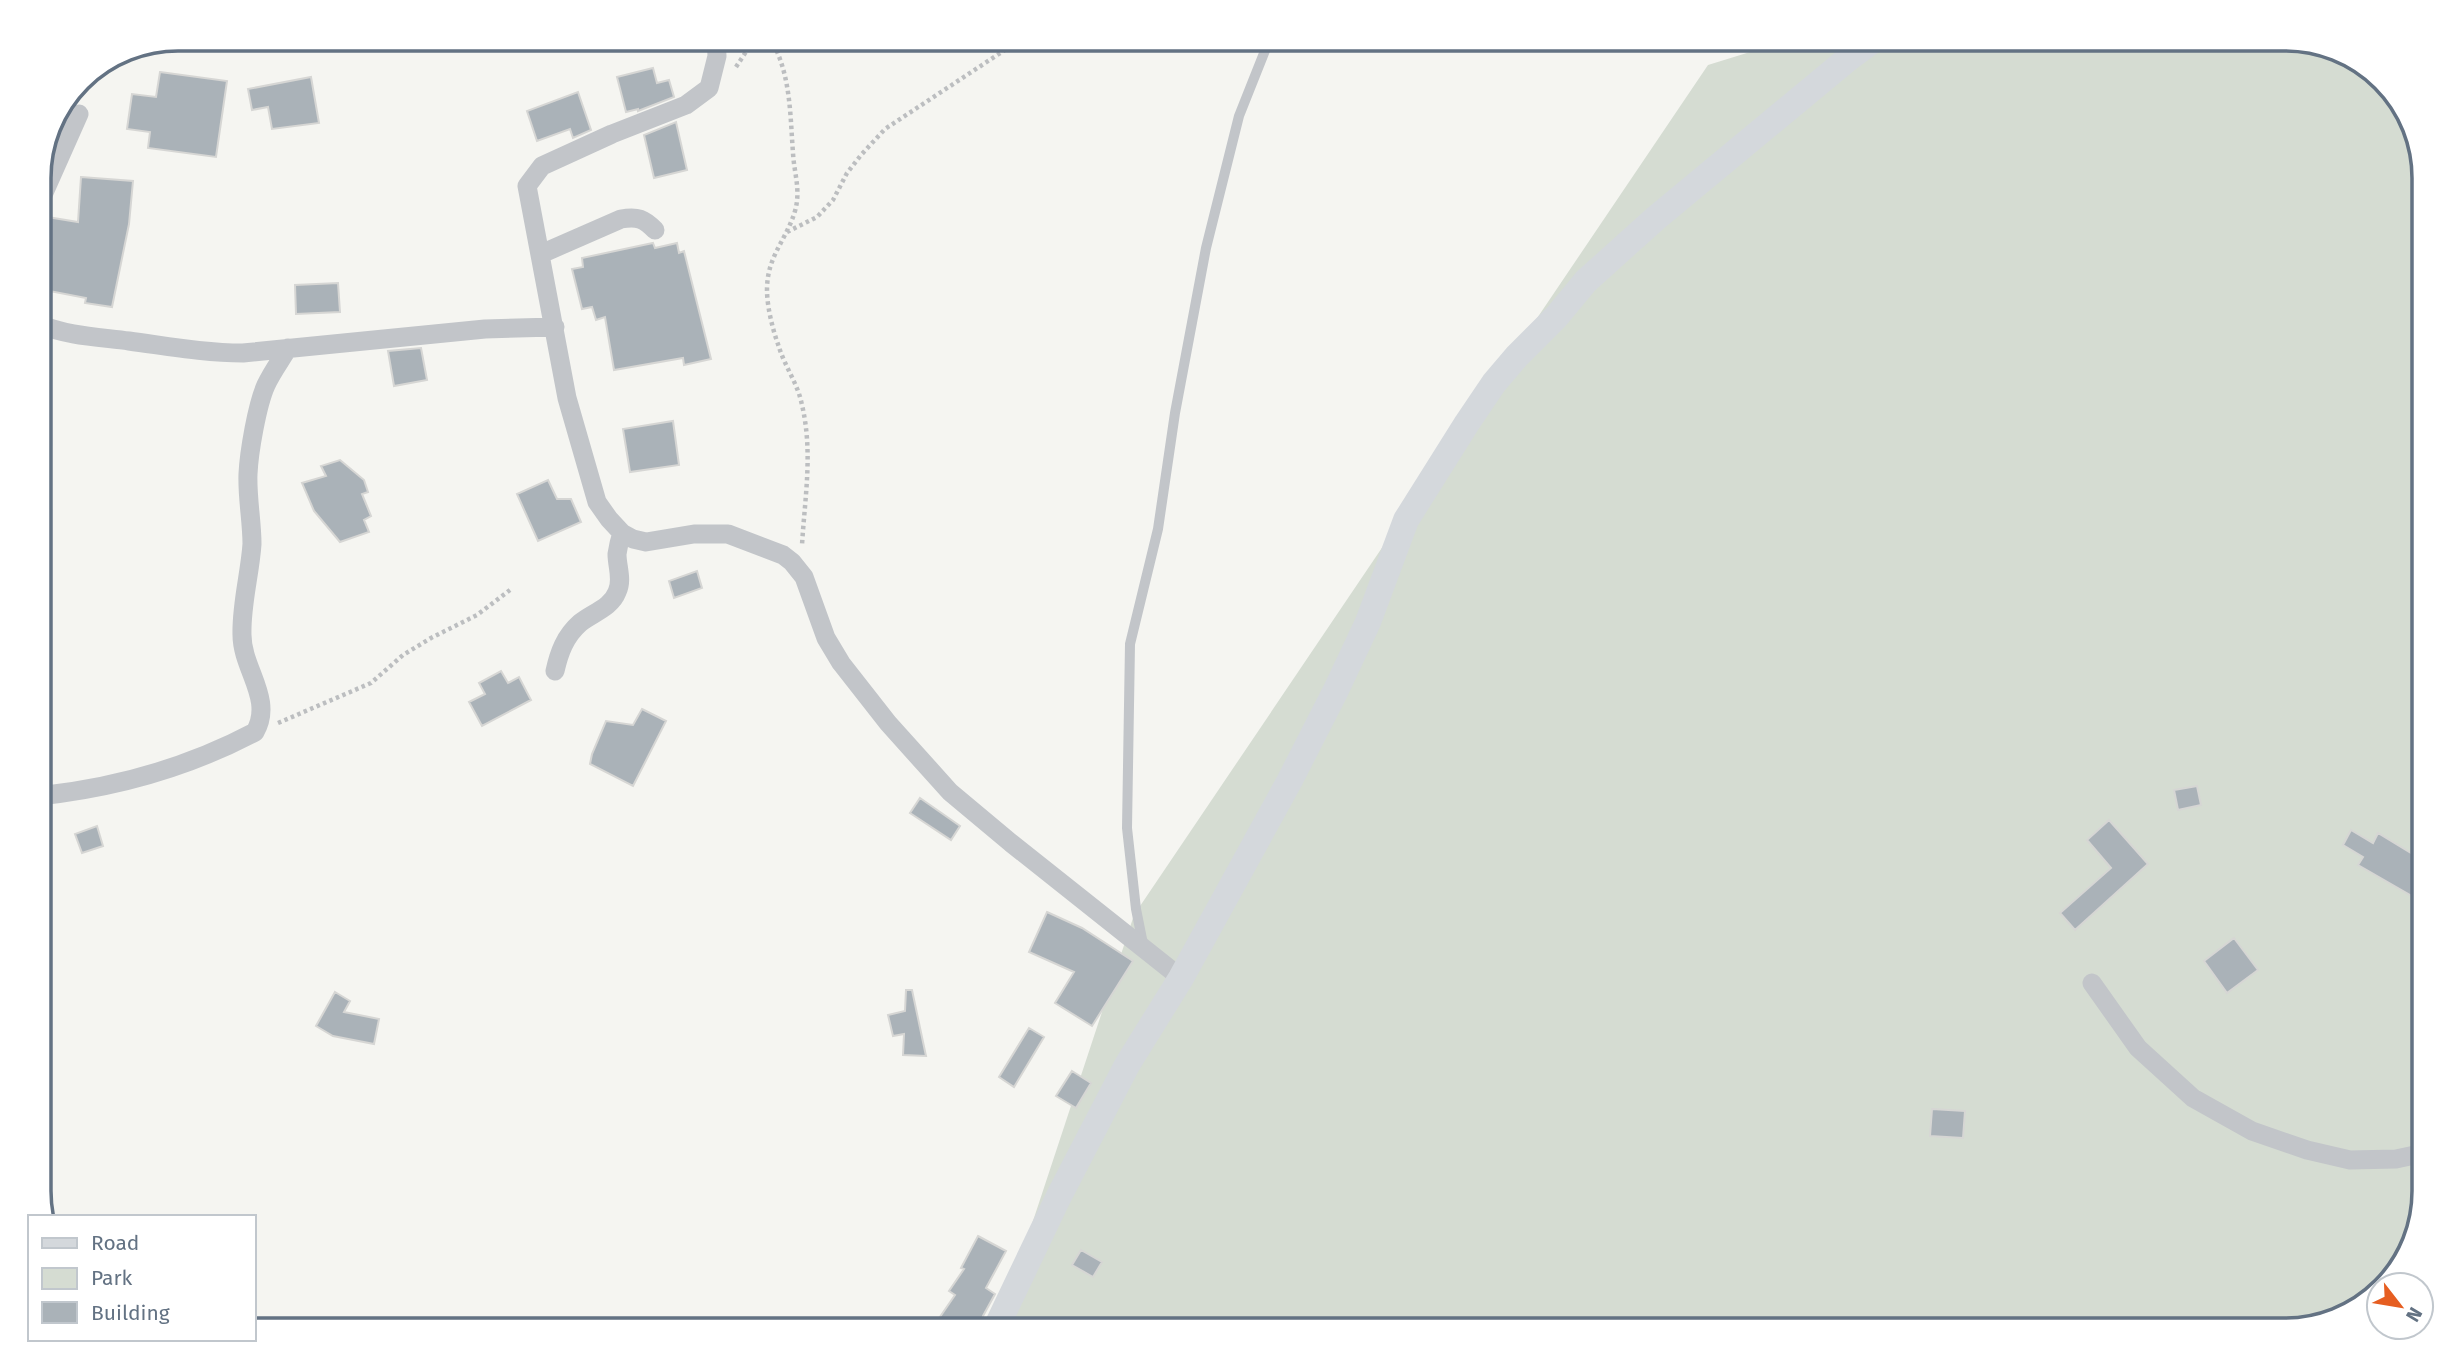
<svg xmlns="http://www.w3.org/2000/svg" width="2463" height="1369" viewBox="0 0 2463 1369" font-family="'Fira Sans',sans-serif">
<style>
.green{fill:#d5dcd2}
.building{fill:#aab2b8;stroke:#d6d6d4;stroke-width:2}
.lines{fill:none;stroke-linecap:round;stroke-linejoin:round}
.path{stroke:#bcbec0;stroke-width:4.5;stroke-dasharray:3.5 3.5;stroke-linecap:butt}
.lane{stroke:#c2c5c9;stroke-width:10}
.street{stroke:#c2c5c9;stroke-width:19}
.secondary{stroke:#d4d8dc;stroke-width:26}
.rim{fill:none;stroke:#637283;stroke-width:3.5}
</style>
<rect width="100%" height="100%" fill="#f5f5f1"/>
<!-- green -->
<path class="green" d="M1795 38 2285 39 2355 57 2406 108 2424 169V1192L2406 1261 2382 1285H2379V1288L2355 1312 2286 1330H997L1134 915 1708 65Z"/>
<!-- building -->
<path class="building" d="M653 68 657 83 669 80 674 97 638 111V109L626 112 617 77Z
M160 72 227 81 216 157 148 148 150 132 127 129 132 94 156 97Z
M311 77 319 123 272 129 268 107 252 110 248 89Z
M578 92 591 130 573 138 570 129 537 141 527 111Z
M676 122 687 170 654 178 644 135Z
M81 177 133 181 129 224 112 307 85 303 86 298 39 289V228L41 216 78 222Z
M653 243 655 248 677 243 679 253 684 251 711 359 684 365 683 358 614 370 605 317 596 320 592 307 582 309 572 269 583 267 582 258Z
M338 283 340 312 296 314 295 285Z
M421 348 427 380 394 386 388 351Z
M673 421 679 465 630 472 623 429Z
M340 460 364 480 368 492 362 494 371 516 364 520 369 532 340 542 314 511 302 483 326 476 321 466Z
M548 480 557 499H571L581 522 538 541 517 494Z
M697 571 702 588 674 598 669 581Z
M501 671 508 683 519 677 531 700 482 726 469 702 485 694 479 683Z
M642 709 666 721 633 786 590 764 592 754 606 721 633 725Z
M2197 786 2201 805 2178 810 2174 790Z
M920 798 960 826 951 840 910 813Z
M2109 820 2148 864 2075 930 2060 913 2111 868 2087 840Z
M97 826 103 846 82 853 75 834Z
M2351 830 2373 843 2378 833 2424 861V903L2358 865 2363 857 2343 845Z
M1047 912 1082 928 1133 961 1092 1026 1055 1003 1074 972 1029 952Z
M2234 938 2258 970 2227 993 2204 961Z
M906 990H912L926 1056 903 1055 904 1034 893 1036 888 1015 905 1011Z
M335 992 350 1001 344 1012 379 1019 374 1044 333 1036 316 1026Z
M1029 1028 1044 1037 1014 1087 999 1077Z
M1072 1071 1091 1083 1076 1108 1056 1096Z
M1932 1109 1965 1111 1963 1138 1930 1136Z
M978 1236 1006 1251 986 1288 995 1294 983 1316 979 1330H931L955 1295 949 1291 964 1269 961 1268Z
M1081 1250 1102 1262 1093 1277 1072 1265Z"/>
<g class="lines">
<!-- path -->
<path class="path" d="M770 38C791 73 790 114 793 153 794 173 801 190 795 211 786 241 767 256 767 290 767 307 773 331 779 347 784 364 795 380 800 397 814 448 805 494 802 545
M736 67 755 38
M787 232 817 217 833 200 847 173 861 155 885 129 1023 38
M278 723 371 683 403 655 431 638 477 615 510 590"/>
<!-- lane -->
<path class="lane" d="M1143 944 1136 909 1127 828 1130 644 1158 529 1175 413 1206 248 1239 116 1270 38"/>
<!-- street -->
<path class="street" d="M716 38 717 56 709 88 686 105 612 134 542 166 527 186 567 398 597 502 609 519 622 533 633 539 646 542 694 534H728L783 555 792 562 804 577 826 638 841 663 888 723 950 792 1011 843 1181 978
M39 204 79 114
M541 254 621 219C638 216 644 219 655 230
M39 324C67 336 99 337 129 341 167 346 204 353 243 353L485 329 555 327
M555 671C559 653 565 636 580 623 592 613 611 608 617 592 623 580 617 567 617 554 618 547 620 539 622 533
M39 796C113 788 189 767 255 732 274 699 242 669 242 635 241 605 250 574 252 544 252 521 247 497 248 474 249 452 257 405 266 385 272 372 281 360 288 348
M2092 983 2138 1048 2193 1098 2252 1131 2307 1150 2350 1160 2396 1159 2424 1153"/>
<!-- secondary -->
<path class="secondary" d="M995 1330 1058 1198 1127 1065 1181 978 1290 780 1336 690 1368 622 1406 520 1467 423 1494 383 1517 356 1557 316 1586 281 1656 218 1849 58 1876 38"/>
</g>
<!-- crop -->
<path d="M0 0H2463V1369H0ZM178 51H2285A127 127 0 0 1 2412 178V1191A127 127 0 0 1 2285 1318H178A127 127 0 0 1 51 1191V178A127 127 0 0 1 178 51Z" fill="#fff" fill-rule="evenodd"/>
<path class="rim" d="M178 51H2285A127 127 0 0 1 2412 178V1191A127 127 0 0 1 2285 1318H178A127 127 0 0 1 51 1191V178A127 127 0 0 1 178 51Z"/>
<!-- legend -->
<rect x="28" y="1215" width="228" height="126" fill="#ffffff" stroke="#c1c7cd" stroke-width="2"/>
<rect x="42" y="1238" width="35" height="10" fill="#d4d8dc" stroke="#c1c7cd" stroke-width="2"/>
<text x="91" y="1250" font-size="21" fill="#637283">Road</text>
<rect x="42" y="1268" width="35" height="21" fill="#d5dcd2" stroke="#c1c7cd" stroke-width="2"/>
<text x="91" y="1285" font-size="21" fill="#637283">Park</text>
<rect x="42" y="1302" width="35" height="21" fill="#aab2b8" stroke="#c1c7cd" stroke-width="2"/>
<text x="91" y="1320" font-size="21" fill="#637283">Building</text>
<!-- north arrow -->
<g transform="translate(2400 1306) rotate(121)"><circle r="33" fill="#ffffff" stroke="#c1c7cd" stroke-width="2"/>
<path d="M0-5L12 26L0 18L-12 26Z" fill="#e65e21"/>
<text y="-10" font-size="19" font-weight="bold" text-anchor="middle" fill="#637283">N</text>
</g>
</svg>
